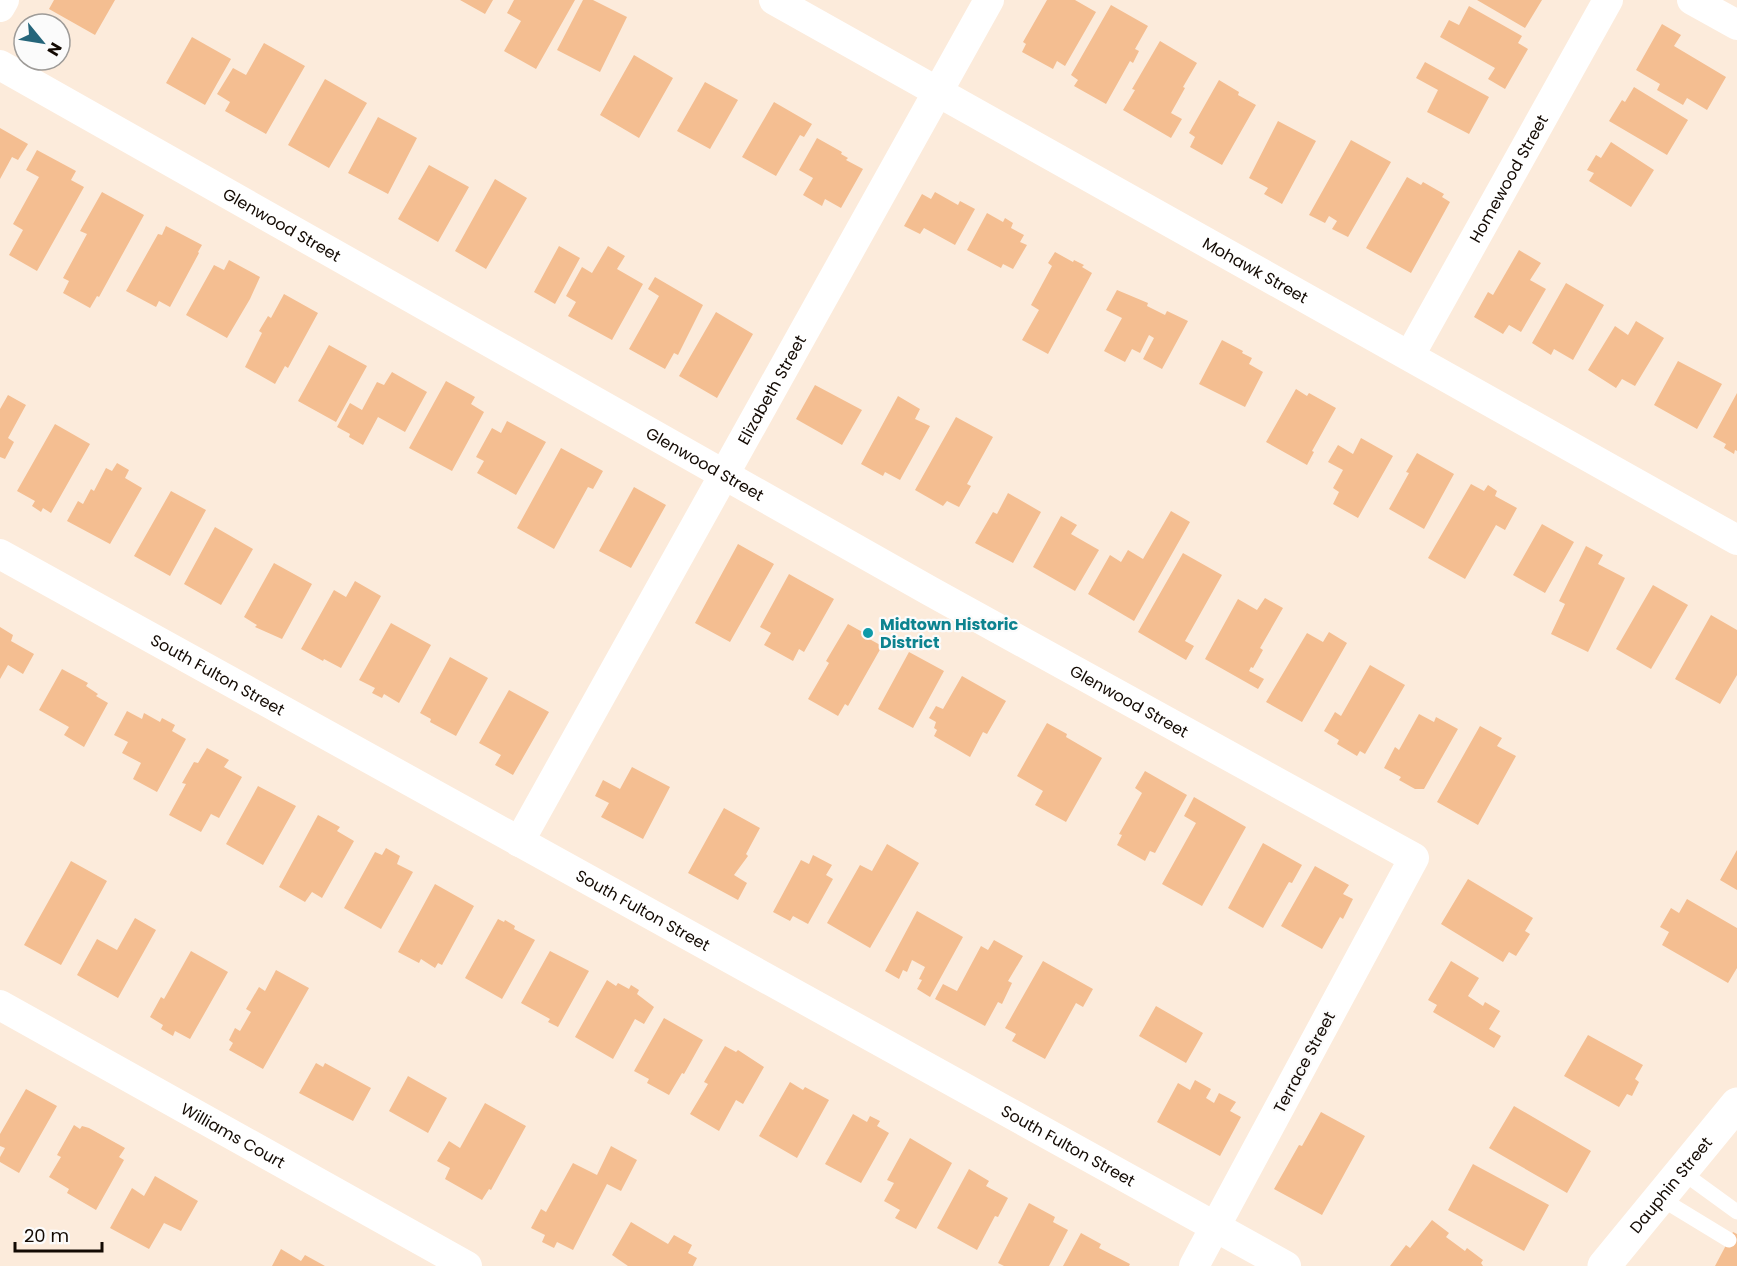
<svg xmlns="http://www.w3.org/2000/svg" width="1737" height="1266" viewBox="0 0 1737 1266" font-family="Poppins,sans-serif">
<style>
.building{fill:#f4be91}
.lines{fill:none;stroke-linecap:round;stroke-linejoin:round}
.lane{stroke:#fff;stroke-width:15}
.street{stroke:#fff;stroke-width:30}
.secondary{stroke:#fff;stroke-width:33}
.culture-dot{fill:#0f9aa8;stroke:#fbfbfb;stroke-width:2}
.labels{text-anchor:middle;stroke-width:4.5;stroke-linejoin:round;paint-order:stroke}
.street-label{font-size:16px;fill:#130a03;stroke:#fbfbfb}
.culture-label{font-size:16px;font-weight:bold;fill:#0d838f;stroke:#fbfbfb;text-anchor:start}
</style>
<rect width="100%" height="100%" fill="#fcebdb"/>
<!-- building -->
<path class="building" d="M54 0H115L95 35 49 9Z
M460 0H493L485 14Z
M514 0H575L536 69 504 51 521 21 507 13Z
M583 0H593L627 17 600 72 557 50Z
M1047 0H1075L1096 12 1065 66 1057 61 1053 69 1022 52 1026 44 1023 42Z
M1477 0H1542L1525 28Z
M1111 5 1148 26 1135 49 1139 51 1133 63 1130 61 1106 104 1074 86 1078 80 1071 75Z
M1469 6 1522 36 1518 43 1528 49 1505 89 1488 79 1495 68 1440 37 1449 20 1459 25Z
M1662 24 1681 35 1674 46 1726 77 1707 110 1687 98 1683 105 1657 90 1660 84 1636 70Z
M192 37 231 59 205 105 166 83Z
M1160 41 1197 63 1183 87 1185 88 1171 113 1182 119 1171 138 1123 110 1135 90 1132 89Z
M264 43 305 66 266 134 225 111 230 102 217 94 233 68 246 75Z
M634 55 673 78 639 138 600 115Z
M1425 62 1489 97 1469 134 1427 112 1438 90 1416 78Z
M325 79 367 103 329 168 288 145Z
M1219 80 1239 92 1238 95 1256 105 1222 165 1190 147 1195 137 1189 133Z
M705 82 738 100 710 149 677 131Z
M1634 87 1688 120 1667 155 1609 121 1622 100 1625 102Z
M774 102 812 124 804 137 800 135 776 176 742 157Z
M378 117 417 138 388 194 348 173Z
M1278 121 1316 141 1282 204 1264 194 1268 188 1249 178Z
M0 128 28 144 18 160 12 157 0 179Z
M817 138 842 152 841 154 848 158 846 160 863 169 841 208 825 199 822 206 803 195 813 178 799 170Z
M1351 140 1391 162 1348 237 1332 229 1337 221 1329 216 1325 223 1309 215Z
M1611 142 1654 170 1631 207 1589 181 1594 173 1587 170 1596 155 1601 158Z
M37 150 76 171 71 180 84 187 37 271 9 255 23 230 13 224 39 177 26 170Z
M429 165 469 187 438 242 398 219Z
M1407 177 1421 185 1423 182 1444 194 1442 197 1450 202 1411 273 1366 248Z
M495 179 527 198 486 269 455 251Z
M102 192 144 215 99 297 97 296 90 308 63 293 69 281 63 278 87 234 80 231Z
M935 192 958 205 960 201 975 209 955 245 924 228 920 234 904 226 922 194 931 199Z
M987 213 1003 222 1005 218 1013 223 1011 228 1024 235 1020 242 1027 245 1013 269 1003 264 1001 268 967 250Z
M166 226 202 245 198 252 199 253 170 307 159 301 156 307 126 291 158 234 162 235Z
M559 246 580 258 555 304 534 292Z
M608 246 625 256 617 269 643 284 612 340 568 316 576 302 566 296 582 267 592 273Z
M1519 250 1541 263 1530 280 1546 289 1521 332 1509 325 1503 334 1474 317 1488 292 1493 295Z
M1055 252 1073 262 1074 260 1084 265 1082 267 1092 273 1048 354 1022 340 1039 310 1031 305 1052 266 1048 263Z
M229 260 260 277 250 299 227 338 186 315 214 265 224 270Z
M655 277 703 305 678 355 674 353 665 369 629 349 659 296 648 289Z
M1566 283 1604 305 1573 360 1554 349 1551 355 1532 343Z
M1117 290 1148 303 1147 306 1165 315 1167 311 1188 321 1162 369 1143 359 1154 338 1149 335 1140 353 1132 349 1125 362 1104 351 1122 318 1106 310Z
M284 294 318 313 288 368 285 366 275 384 245 367 262 333 259 331 268 316 271 318Z
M716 312 753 334 717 398 679 376Z
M1636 321 1664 338 1635 386 1622 379 1616 388 1588 370 1615 326 1628 335Z
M1222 340 1243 351 1242 353 1252 358 1249 364 1263 372 1245 407 1199 384Z
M329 345 367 366 336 422 298 401Z
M1678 361 1722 384 1697 429 1654 405Z
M392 372 427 392 405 432 378 417 363 445 349 437 350 434 337 427 350 403 362 410 377 382 384 385Z
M446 381 475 397 471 404 484 412 452 471 409 448Z
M815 385 862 410 842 445 796 419Z
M1296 389 1307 396 1309 393 1336 408 1312 451 1314 452 1307 465 1266 442Z
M1737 393V451L1735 450 1734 454 1724 448 1726 444 1713 437Z
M8 395 26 405 8 438 14 442 5 459 0 457V409Z
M898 396 920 409 915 419 930 426 900 480 885 472 883 476 861 464Z
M956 417 993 437 967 484 971 486 959 507 947 501 943 506 915 490Z
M507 421 546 442 516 495 477 473 484 461 476 457 492 428 501 433Z
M55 424 90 444 51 513 43 508 41 512 32 506 35 501 17 491Z
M1361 438 1393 456 1358 518 1333 504 1339 492 1333 488 1343 470 1328 462 1338 445 1353 454Z
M561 448 603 471 593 489 588 487 554 549 517 528Z
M1417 453 1454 474 1424 529 1389 509 1409 473 1406 472Z
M117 463 129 470 125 478 142 488 110 544 67 521 78 501 83 504 91 489 94 491 106 468 112 471Z
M1471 484 1484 491 1488 485 1497 491 1495 496 1517 508 1505 530 1496 525 1465 579 1428 558Z
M634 487 666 505 631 568 599 551Z
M171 491 206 510 170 576 134 556Z
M1008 493 1041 512 1013 563 975 543 993 512 997 514Z
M1171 511 1190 522 1134 621 1088 594 1110 555 1121 562 1128 550 1143 559Z
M1061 516 1077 525 1071 534 1099 550 1075 591 1033 567Z
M1542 524 1574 542 1545 593 1513 575Z
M215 527 253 549 221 605 184 584Z
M738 544 774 564 730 642 695 623Z
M1586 546 1603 555 1598 564 1625 578 1588 652 1551 634 1565 604 1559 601Z
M1183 553 1222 575 1185 641 1194 646 1186 660 1138 632Z
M274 563 312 584 282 639 255 627 257 625 244 617Z
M789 574 834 599 804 652 799 649 793 661 764 645 771 633 760 627Z
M355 581 381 596 341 668 324 659 323 661 301 649 334 590 346 597Z
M1653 585 1688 605 1651 669 1616 649Z
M1265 598 1283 608 1260 648 1263 650 1253 668 1251 667 1249 671 1264 679 1258 689 1205 659 1238 599 1257 610Z
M1711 615 1737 630V675L1720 704 1675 679Z
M391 623 431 645 399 703 384 694 382 698 372 693 375 688 359 680Z
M848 624 866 634 864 636 882 646 848 706 845 704 838 716 808 699 829 663 826 661Z
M0 627 13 635 11 641 34 654 23 674 8 665 0 679Z
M1329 632 1347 643 1302 722 1266 702 1307 633 1323 642Z
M909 652 944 671 913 728 878 709Z
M450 657 488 678 456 736 430 722 431 719 420 713Z
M1370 665 1405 685 1365 754 1360 751 1357 756 1337 744 1339 740 1324 731 1335 712 1341 716Z
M62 669 88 683 86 686 98 694 96 696 108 703 84 747 64 735 69 727 39 710Z
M962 676 1006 701 987 734 983 732 970 757 934 736 937 730 934 728 936 722 929 718 936 706 943 709Z
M509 690 549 712 513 775 495 765 501 755 479 743Z
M127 711 142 719 144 713 160 722 162 718 175 725 172 731 186 739 157 792 133 779 141 763 122 753 128 742 114 735Z
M1419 714 1434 722 1436 717 1458 729 1424 789H1415L1399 780 1401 777 1384 768 1395 747 1399 750Z
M1047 723 1067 734 1066 737 1102 758 1066 822 1035 805 1043 791 1017 776Z
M1480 726 1502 738 1497 746 1516 756 1478 825 1437 802Z
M207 748 229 760 224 767 242 777 219 818 211 814 201 832 169 815 186 784 182 783 194 762 198 763Z
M632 767 670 787 643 839 601 817 609 803 595 796 603 780 620 789Z
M1145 771 1187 795 1155 853 1150 851 1145 861 1117 845 1122 835 1119 834 1142 793 1135 788Z
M258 786 296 806 263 865 226 844Z
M1194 797 1246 827 1202 906 1162 884 1196 823 1184 816Z
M724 808 760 828 746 854 748 856 734 875 747 883 738 900 688 873Z
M318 815 340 827 337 831 354 841 322 898 312 892 305 902 279 887Z
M1263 843 1302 865 1292 883 1289 882 1263 928 1228 908Z
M887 844 919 863 870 948 827 923 860 865 872 871Z
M386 848 400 856 397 864 413 872 381 929 344 908 375 852 382 855Z
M1737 850V890L1720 880Z
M813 855 832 865 826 875 833 879 808 924 793 916 790 921 773 912 801 860 809 864Z
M71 861 107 881 61 965 24 945Z
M1315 866 1349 885 1343 894 1353 899 1343 919 1340 917 1322 949 1281 926Z
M1468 879 1533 918 1525 931 1530 934 1516 956 1509 952 1503 962 1441 924Z
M435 884 474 906 442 965 438 963 435 968 421 959 419 963 398 952Z
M1687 899 1737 928V968L1728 983 1662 945 1669 932 1660 927 1671 908 1679 913Z
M917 911 963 937 930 997 917 989 922 980 919 979 925 967 912 960 907 972 903 970 899 979 885 971Z
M135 918 156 930 118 998 77 975 97 939 117 950Z
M498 919 504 922 505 920 515 926 514 929 535 940 502 999 465 978Z
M994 940 1023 956 1008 981 1012 983 1002 1004 998 1002 985 1026 935 999 943 984 957 991 981 946 988 950Z
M191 951 228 972 190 1039 175 1031 173 1036 161 1029 163 1025 150 1017 161 997 164 999Z
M550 951 589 971 558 1027 548 1022 550 1019 521 1003Z
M1043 961 1093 989 1083 1007 1076 1003 1045 1059 1012 1041 1016 1034 1005 1028Z
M1451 961 1479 978 1468 996 1483 1006 1485 1002 1500 1011 1489 1029 1501 1036 1494 1048 1433 1012 1437 1005 1428 1000Z
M276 970 309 988 263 1069 229 1050 233 1043 229 1040 235 1028 240 1031 251 1012 246 1009 259 987 265 991Z
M607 980 616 986 618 983 629 989 631 985 639 990 637 994 654 1007 644 1024 635 1019 613 1059 575 1037Z
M1156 1006 1203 1033 1186 1063 1139 1036Z
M664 1018 703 1040 684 1074 682 1073 669 1095 647 1083 649 1079 634 1071Z
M1588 1035 1643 1065 1635 1079 1639 1082 1632 1096 1627 1094 1619 1107 1564 1076Z
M725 1046 736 1052 738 1050 764 1067 743 1104 736 1100 719 1131 690 1114 708 1084 704 1082Z
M316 1063 323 1067 325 1063 371 1088 353 1121 299 1093Z
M408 1076 447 1098 428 1133 389 1111Z
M1195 1080 1211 1089 1206 1098 1214 1103 1219 1093 1236 1102 1230 1111 1241 1117 1220 1156 1157 1122 1178 1083 1190 1090Z
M790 1082 803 1090 805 1087 829 1100 797 1158 759 1136Z
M26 1089 57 1106 19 1173 0 1162V1157L5 1148 0 1146V1134Z
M485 1103 526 1126 491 1190 489 1189 482 1200 445 1179 450 1168 437 1161 449 1141 460 1148Z
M1514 1106 1591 1151 1567 1193 1489 1148Z
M1321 1112 1365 1136 1322 1215 1274 1189 1299 1145 1302 1146Z
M853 1114 867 1122 870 1116 880 1121 877 1126 889 1133 861 1183 825 1164Z
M74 1125 80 1129 82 1126 89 1128 125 1148 119 1157 124 1160 96 1210 67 1193 69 1189 49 1177 61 1157 57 1155Z
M910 1138 952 1163 916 1229 895 1218 900 1210 884 1201 894 1183 887 1180Z
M611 1146 637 1160 621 1191 607 1184 573 1250 557 1242 554 1248 542 1242 545 1235 531 1228 541 1209 546 1212 573 1163 597 1175Z
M1473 1164 1549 1205 1524 1251 1448 1210Z
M969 1169 989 1181 986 1186 1008 1198 998 1217 995 1216 977 1250 937 1228Z
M155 1176 198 1201 181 1231 164 1223 149 1249 110 1228 132 1188 144 1196Z
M1029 1203 1055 1217 1053 1222 1068 1230 1049 1266H1004L998 1263Z
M1432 1220 1449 1233 1446 1237 1465 1251 1467 1248 1483 1260 1481 1263 1483 1266H1390L1406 1245 1410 1248Z
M631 1222 668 1244 674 1235 692 1245 688 1253 697 1258 693 1266H628L612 1255Z
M1733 1232 1737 1234V1266H1715Z
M1081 1233 1101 1244 1099 1248 1130 1264 1129 1266H1063Z
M281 1249 301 1261 305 1255 325 1266H272Z"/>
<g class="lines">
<!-- lane -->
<path class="lane" d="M1682 1172 1737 1212
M1660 1198 1729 1240"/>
<!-- street -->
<g class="street">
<path id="s1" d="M774 0 1737 540"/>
<path d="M1692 0 1737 25"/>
<path d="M0 7 4 0"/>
<path id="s2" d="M0 65 930 591 1414 858 1194 1266"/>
<path id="s3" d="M1410 355 1608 0"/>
<path id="s4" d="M0 554 1286 1266"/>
<path id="s5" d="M519 842 989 0"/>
<path id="s6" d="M0 1005 467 1266"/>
</g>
<!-- secondary -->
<path class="secondary" id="s7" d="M1604 1266 1737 1104"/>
</g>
<!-- markers -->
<circle class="culture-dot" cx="868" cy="633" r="6"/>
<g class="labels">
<!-- street labels -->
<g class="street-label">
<text dy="6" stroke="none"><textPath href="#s3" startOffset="202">Homewood Street</textPath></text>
<text dy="6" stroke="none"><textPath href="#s2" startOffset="324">Glenwood Street</textPath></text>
<text dy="6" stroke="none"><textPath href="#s1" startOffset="552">Mohawk Street</textPath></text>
<text dy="6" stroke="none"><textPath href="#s5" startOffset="518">Elizabeth Street</textPath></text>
<text dy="6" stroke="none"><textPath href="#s2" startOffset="810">Glenwood Street</textPath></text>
<text dy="6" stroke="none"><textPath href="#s4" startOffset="249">South Fulton Street</textPath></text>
<text dy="6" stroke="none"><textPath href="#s2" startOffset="1296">Glenwood Street</textPath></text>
<text dy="6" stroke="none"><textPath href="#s4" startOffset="735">South Fulton Street</textPath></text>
<text transform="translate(1304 1062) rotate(-62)" y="6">Terrace Street</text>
<text dy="6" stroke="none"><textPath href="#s6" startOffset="267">Williams Court</textPath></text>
<text dy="6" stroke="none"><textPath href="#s4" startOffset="1221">South Fulton Street</textPath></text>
<text dy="6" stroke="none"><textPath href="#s7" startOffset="105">Dauphin Street</textPath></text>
</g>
<!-- culture labels -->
<g class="culture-label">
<text x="880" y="630">Midtown Historic<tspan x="880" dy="18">District</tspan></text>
</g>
</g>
<!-- north arrow -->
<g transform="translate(42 42) rotate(120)"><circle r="28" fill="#fbfbfb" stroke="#9e9b98" stroke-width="1.5"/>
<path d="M0-4.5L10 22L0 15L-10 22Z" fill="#25657a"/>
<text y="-9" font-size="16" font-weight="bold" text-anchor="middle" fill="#130a03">N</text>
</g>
<!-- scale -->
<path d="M15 1242v9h87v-9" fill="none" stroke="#130a03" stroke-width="3"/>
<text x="24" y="1242" font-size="18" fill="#130a03" stroke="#fbfbfb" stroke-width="4.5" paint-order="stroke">20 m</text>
</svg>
